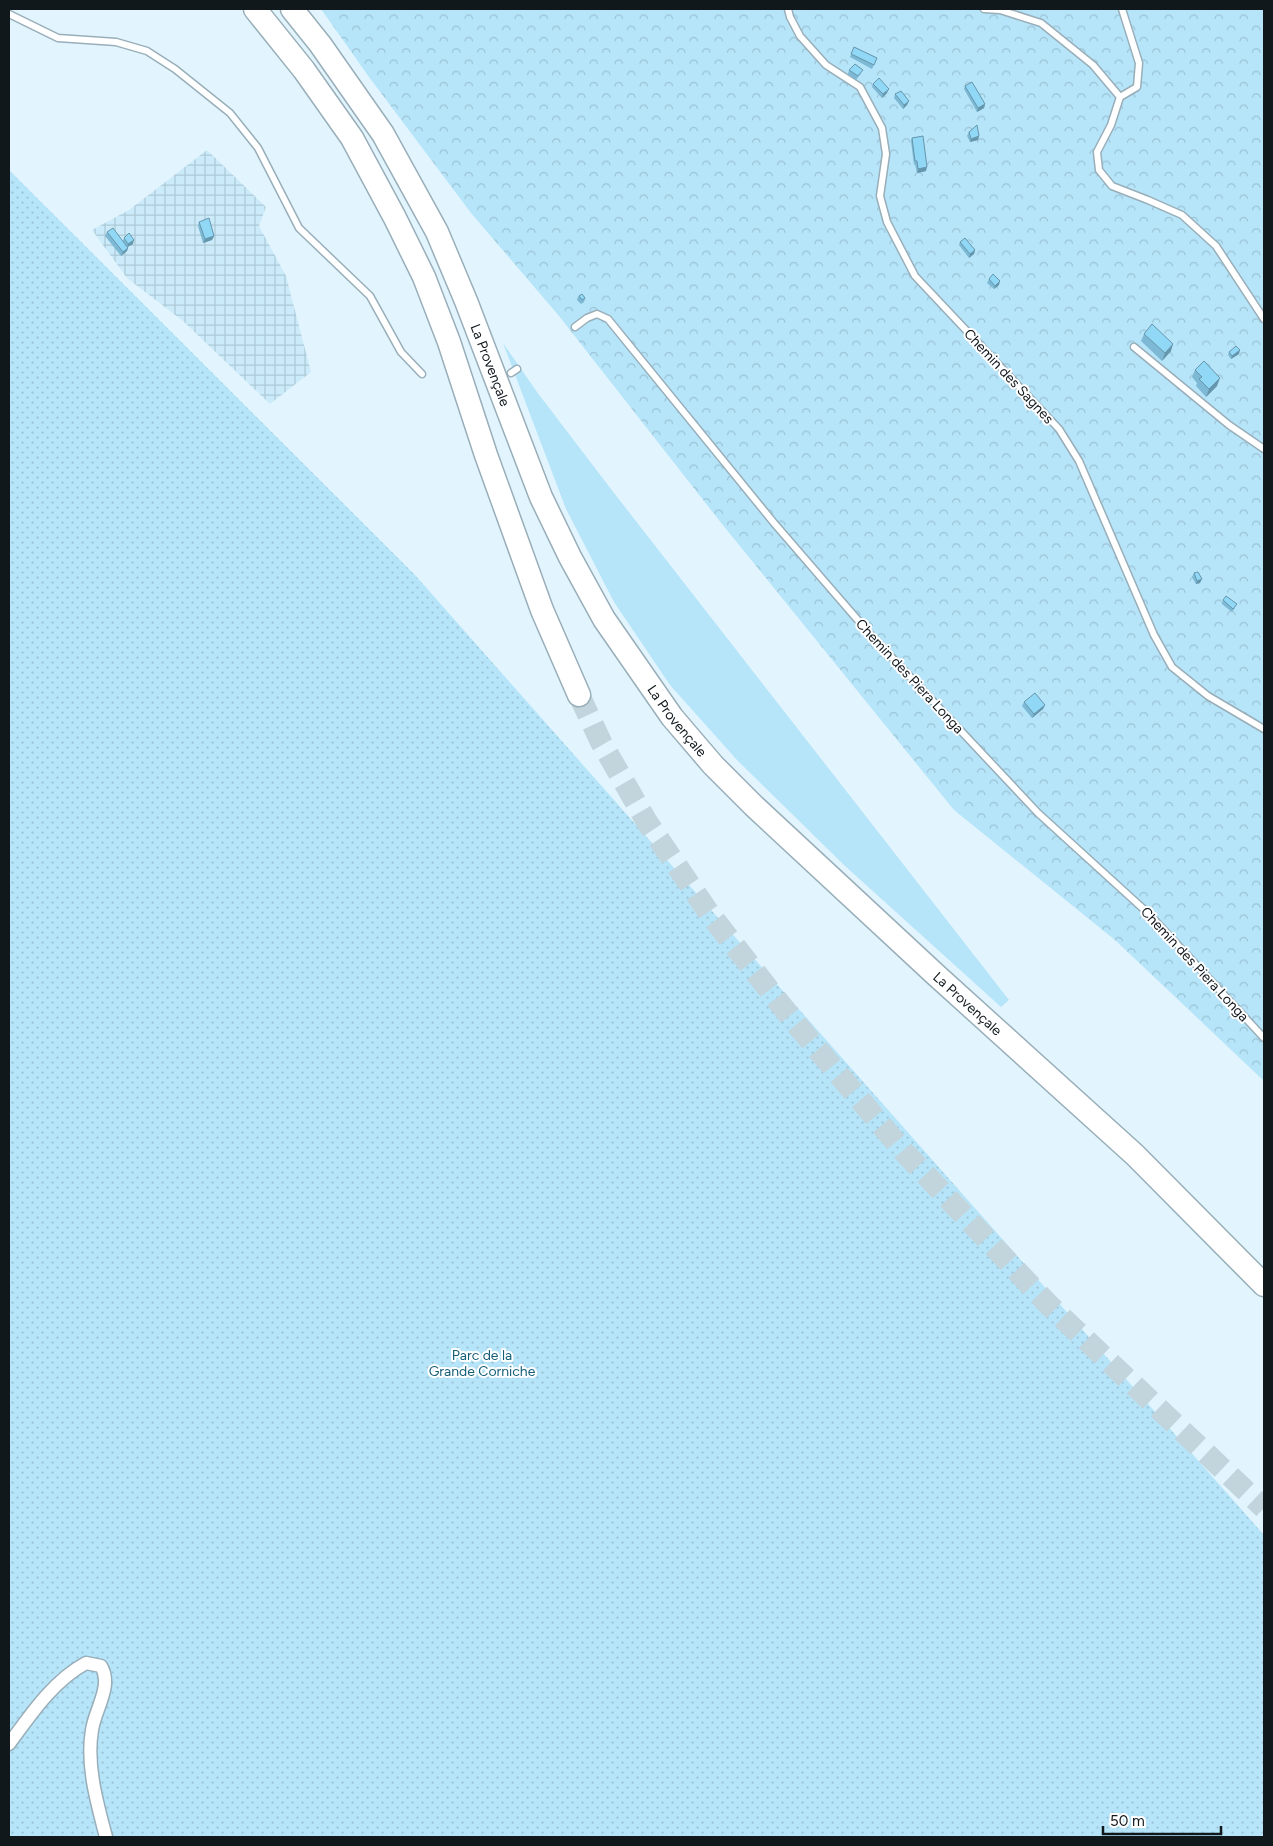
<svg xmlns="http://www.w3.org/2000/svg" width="1273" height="1846" viewBox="0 0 1273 1846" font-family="Figtree,sans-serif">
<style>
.industrial{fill:url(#industrial-grid)}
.grass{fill:#b6e4f9}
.forest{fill:url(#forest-crowns)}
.park{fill:url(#park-dots)}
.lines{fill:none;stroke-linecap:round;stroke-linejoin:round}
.motorway-tunnel{stroke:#c2d4dc;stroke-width:22;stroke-dasharray:22 11;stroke-linecap:butt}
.service-casing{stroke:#98aeb9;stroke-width:9}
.minor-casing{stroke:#98aeb9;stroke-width:15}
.motorway-casing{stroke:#98aeb9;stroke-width:25}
.service{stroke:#fff;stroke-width:6}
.minor{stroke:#fff;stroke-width:12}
.motorway{stroke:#fff;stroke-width:22}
.wall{fill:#7db9d4}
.shaded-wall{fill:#6696ac}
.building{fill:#91d7f6;stroke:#6696ac}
.labels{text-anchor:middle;stroke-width:4;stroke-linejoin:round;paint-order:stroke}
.street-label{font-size:14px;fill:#10181c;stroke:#fff}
.park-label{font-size:14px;fill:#145e78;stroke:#fff}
</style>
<defs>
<pattern id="industrial-grid" width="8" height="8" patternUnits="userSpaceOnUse" patternTransform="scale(1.25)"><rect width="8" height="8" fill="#cbebfa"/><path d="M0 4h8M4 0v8" fill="none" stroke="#adc9d6"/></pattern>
<pattern id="forest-crowns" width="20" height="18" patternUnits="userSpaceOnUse" patternTransform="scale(1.25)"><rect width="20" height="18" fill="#b6e4f9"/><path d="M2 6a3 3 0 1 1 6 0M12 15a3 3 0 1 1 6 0" fill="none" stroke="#9bc3d5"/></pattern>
<pattern id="park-dots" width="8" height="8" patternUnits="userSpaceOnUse" patternTransform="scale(1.25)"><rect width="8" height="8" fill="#b6e4f9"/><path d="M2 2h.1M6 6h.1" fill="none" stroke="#9bc3d5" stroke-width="1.8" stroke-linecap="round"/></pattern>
</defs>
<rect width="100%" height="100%" fill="#e2f5fe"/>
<!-- industrial -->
<path class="industrial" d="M207 150 266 207 259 226 286 276 311 372 270 404 183 321 127 278 92 230 129 210Z"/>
<!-- grass -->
<path class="grass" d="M503 343 537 392 614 493 1009 1000 1001 1007 844 865 737 760 670 685 614 602 566 509Z"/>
<!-- forest -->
<path class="forest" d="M321 9H1264V1081L1115 940 954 810 722 524 559 316 471 213 369 77Z"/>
<!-- park -->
<path class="park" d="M9 170 415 575 1264 1535V1837H9Z"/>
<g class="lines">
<!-- motorway-tunnel -->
<path class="motorway-tunnel" d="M579 695 601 742 647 822 709 913 792 1019 904 1152 1050 1306 1264 1508"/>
<!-- service casing -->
<g class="service-casing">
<path id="service" d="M788 9 790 17 800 36 826 65 860 87 882 128 886 154 880 196 887 222 915 276 1059 429 1079 461 1154 635 1172 667 1208 696 1264 729
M984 9 1000 10 1041 23 1093 65 1120 97 1137 87 1139 63 1122 9
M9 14 58 38 116 42 147 51 175 69 230 113 258 148 299 228 370 296 401 352 422 374
M1120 97 1111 125 1097 152 1099 170 1112 186 1148 200 1182 215 1216 246 1264 319
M575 327 587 318 597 314 608 319 774 523 869 633 1038 813 1149 914 1264 1038
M1134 347 1229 425 1264 449
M511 373 517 369"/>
</g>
<!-- minor casing -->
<g class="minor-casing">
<path id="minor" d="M9 1744C31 1714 53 1681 86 1663L101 1666C113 1686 95 1709 92 1730 86 1765 97 1803 106 1837"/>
</g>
<!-- motorway casing -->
<g class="motorway-casing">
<g id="motorway">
<path d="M255 9 304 70 352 138 395 218 424 277 449 342 486 455 542 610 579 695"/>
<path id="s1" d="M292 9 320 44 383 134 437 232 466 301 541 497 570 557 604 619 672 717 713 765 754 806 936 975 1135 1155 1264 1285"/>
</g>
</g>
<!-- service -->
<use href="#service" class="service"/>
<!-- minor -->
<use href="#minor" class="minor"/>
<!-- motorway -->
<use href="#motorway" class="motorway"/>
</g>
<!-- wall -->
<path class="wall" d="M854 47 877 58 872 69 850 57Z
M849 70 861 73 856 80 848 74Z
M873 84 887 93 882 98 872 87Z
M965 86 985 104 984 108 977 112 964 89Z
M895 94 907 105 903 109 894 98Z
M969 132 979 136 978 140 970 142 967 136Z
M912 138 926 171 917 173 915 164 914 165 911 141Z
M199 222 214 236 212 240 203 243 198 226Z
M107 232 123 241 124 238 133 244 128 247V248L127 251 121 256 105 236Z
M960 242 975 250 974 254 969 258 959 245Z
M989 279 999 285 994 289 987 283Z
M579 296 585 298 584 302 581 304 577 300Z
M1144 334 1171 351 1162 361 1141 341Z
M1229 352 1239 354 1231 359 1228 355Z
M1195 370 1217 386 1206 397 1196 386 1197 383 1192 377Z
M1194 573 1200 583 1196 584 1192 577Z
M1223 600 1235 608 1232 612 1222 604Z
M1024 702 1045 705 1043 709 1032 718 1022 706Z"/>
<!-- shaded-wall -->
<path class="shaded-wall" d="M889 89 887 93 882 98 883 94Z
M909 101 907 105 903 109 904 105Z
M985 104 984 108 977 112 978 108Z
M979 136 978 140 970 142 971 139Z
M927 167 926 171 917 173 918 169Z
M214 236 212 240 203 243 205 239Z
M134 240 133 244 127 247 128 244Z
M128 248 127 251 121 256 123 252Z
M975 250 974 254 969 258 970 254Z
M1000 281 999 285 994 289 995 286Z
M1173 344 1171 351 1162 361 1165 353Z
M1240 350 1239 354 1231 359 1232 356Z
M1220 378 1217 386 1206 397 1209 389Z
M1202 579 1200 583 1196 584 1197 581Z
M1045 705 1043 709 1032 718 1034 714Z"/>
<!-- building -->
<path class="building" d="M854 47 877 58 874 65 851 54Z
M855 64 863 70 858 76 849 70Z
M879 78 889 89 883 94 873 84Z
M972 82 985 104 978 108 965 86Z
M901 91 909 101 904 105 895 94Z
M977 125 979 136 971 139 969 132Z
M923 136 927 167 918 169 917 161H915L912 138Z
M209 218 214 236 205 239 199 222Z
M113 228 128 248 123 252 107 232Z
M129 233 134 240 128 244 124 238Z
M965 238 975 250 970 254 960 242Z
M993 274 1000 281 995 286 989 279Z
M582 294 585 298 582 300 579 296Z
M1152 324 1173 344 1165 353 1144 334Z
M1236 346 1240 350 1232 356 1229 352Z
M1204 361 1220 378 1209 389 1199 379 1202 377 1195 370Z
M1198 572 1202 579 1197 581 1194 573Z
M1226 596 1237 604 1233 609 1223 600Z
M1035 693 1045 705 1034 714 1024 702Z"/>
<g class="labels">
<!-- street labels -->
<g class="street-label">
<text dy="5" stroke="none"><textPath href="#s1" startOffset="410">La Provençale</textPath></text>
<text transform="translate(1009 376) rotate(47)" y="5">Chemin des Sagnes</text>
<text transform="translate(910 676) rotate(47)" y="5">Chemin des Piera Longa</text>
<text dy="5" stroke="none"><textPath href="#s1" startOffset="814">La Provençale</textPath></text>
<text transform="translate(1195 964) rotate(47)" y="5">Chemin des Piera Longa</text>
<text dy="5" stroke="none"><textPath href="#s1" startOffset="1220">La Provençale</textPath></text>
</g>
<!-- park labels -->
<g class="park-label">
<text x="482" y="1360">Parc de la<tspan x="482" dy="16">Grande Corniche</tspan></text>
</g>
</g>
<!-- border -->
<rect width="1273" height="1846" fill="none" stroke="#10181c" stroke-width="20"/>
<!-- scale -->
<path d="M1103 1826v8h118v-8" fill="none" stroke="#10181c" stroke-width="2.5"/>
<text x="1110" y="1826" font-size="15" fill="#10181c" stroke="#ffffff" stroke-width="4" paint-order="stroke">50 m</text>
</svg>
